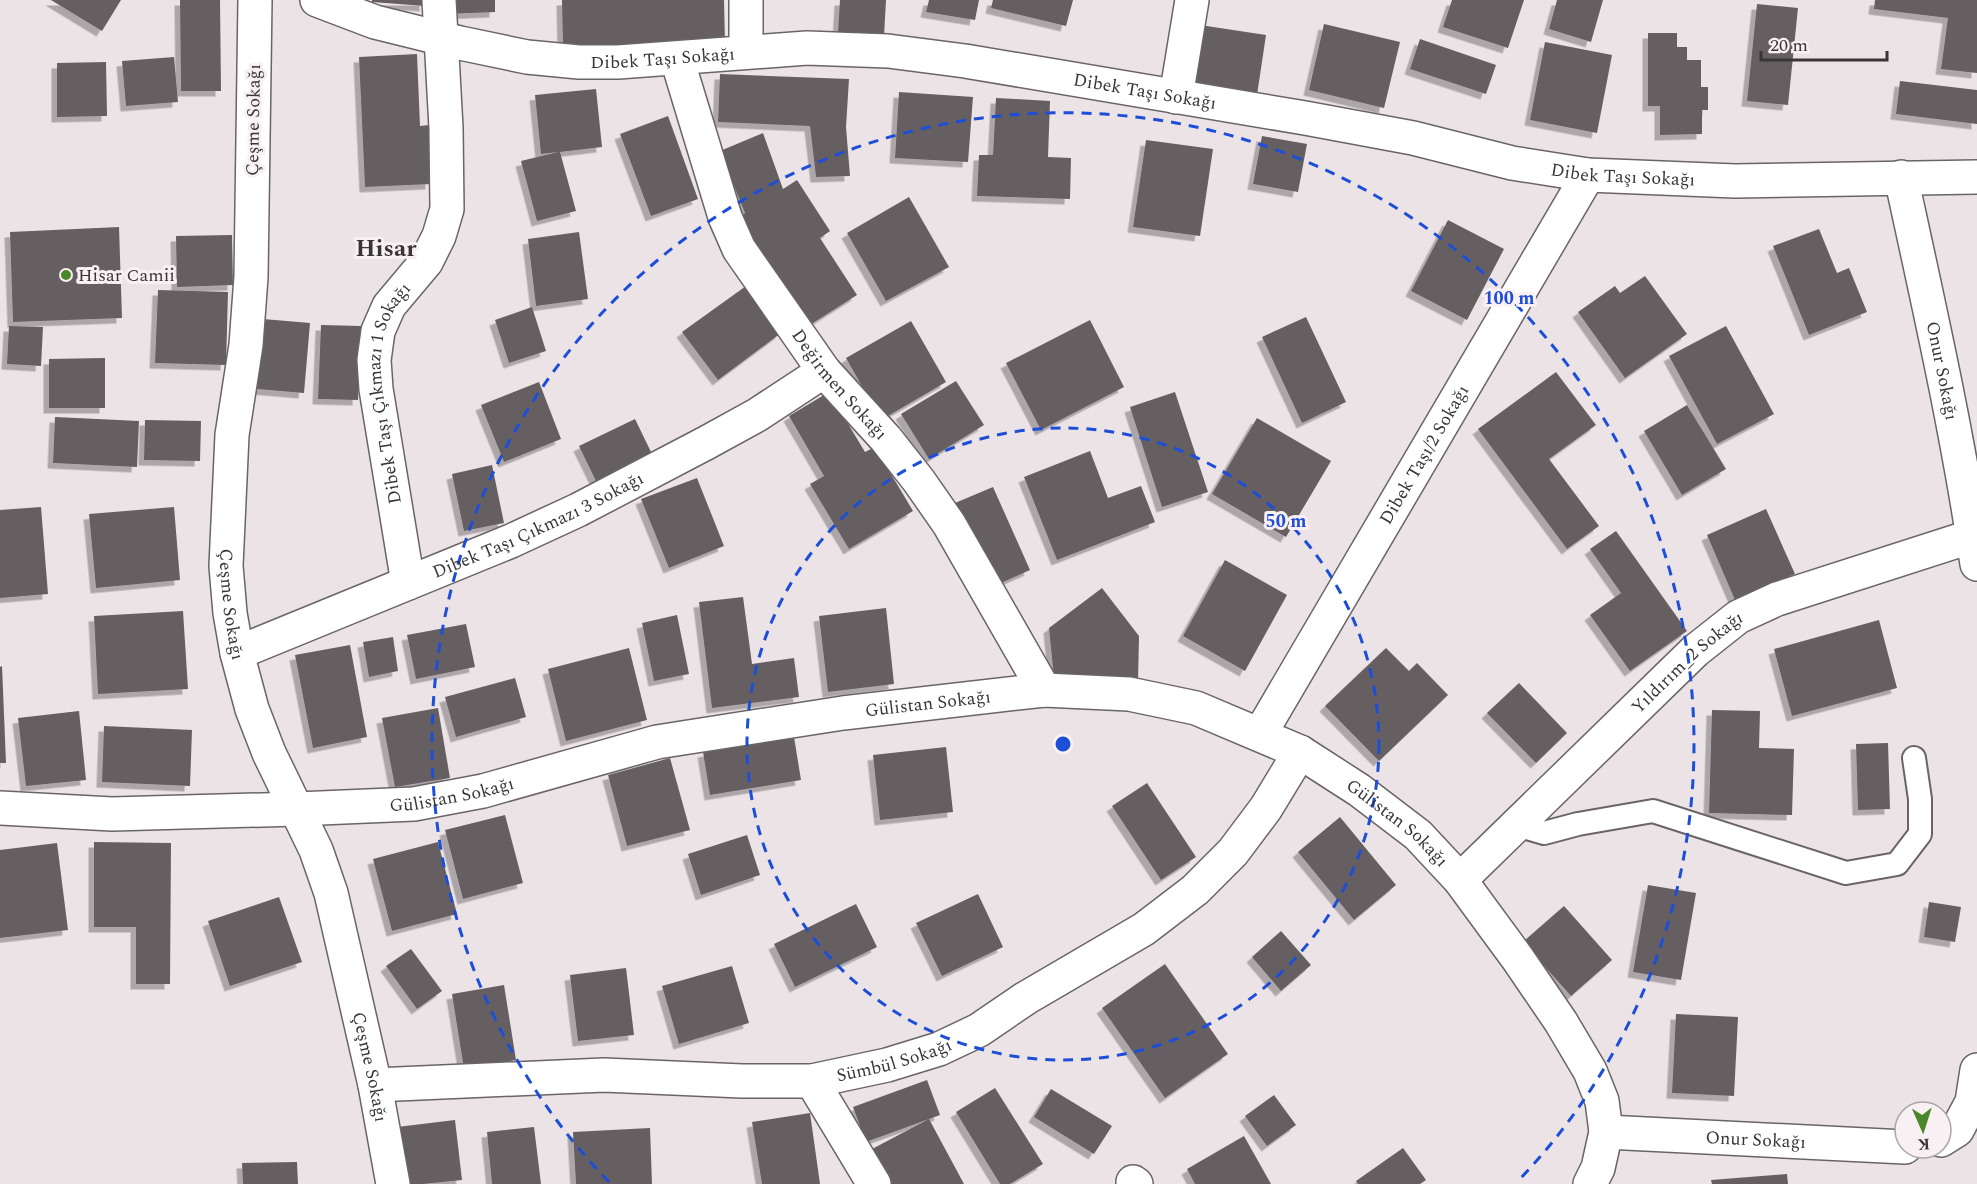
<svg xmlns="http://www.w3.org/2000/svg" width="1977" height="1184" viewBox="0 0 1977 1184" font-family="Spectral,serif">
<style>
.building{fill:#665f62;filter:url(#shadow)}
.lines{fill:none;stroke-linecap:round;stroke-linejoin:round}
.service-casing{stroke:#6b6467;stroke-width:26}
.minor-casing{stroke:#6b6467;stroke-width:36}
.service{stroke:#fff;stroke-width:22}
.minor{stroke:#fff;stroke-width:33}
.ring{fill:none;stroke:#1d4ed8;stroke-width:3;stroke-dasharray:10 8}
.poi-dot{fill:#498728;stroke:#f8f0f3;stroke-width:2}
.labels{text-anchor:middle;stroke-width:6;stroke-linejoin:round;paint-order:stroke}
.street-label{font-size:18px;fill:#383536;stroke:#f8f0f3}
.poi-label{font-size:18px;fill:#383536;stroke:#f8f0f3;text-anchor:start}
.district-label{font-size:24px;font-weight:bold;fill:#383536;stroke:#f8f0f3}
.centre{fill:#1d4ed8;stroke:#f8f0f3;stroke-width:3}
.ring-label{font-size:18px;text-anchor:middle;font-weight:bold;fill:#1d4ed8;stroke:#f8f0f3;stroke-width:6;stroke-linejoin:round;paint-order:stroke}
</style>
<defs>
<filter id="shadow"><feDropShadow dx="-5.5" dy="5.5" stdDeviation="0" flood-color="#0004"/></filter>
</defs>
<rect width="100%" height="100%" fill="#ebe3e6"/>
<!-- building -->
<path class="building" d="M51 0H121L102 31Z
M180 0H220L221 91H181Z
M372 0H425V6L372 2Z
M447 0H495V12L447 14Z
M562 0H724L725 43 563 47Z
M840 0H886L884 36 838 33Z
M929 0H979L975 20 926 12Z
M993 0H1073L1066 26 991 8Z
M1452 0H1524L1508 48 1443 27Z
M1557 0H1603L1591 42 1549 29Z
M1875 0H1977V73L1941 69 1948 18 1874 9Z
M1757 4 1798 8 1788 105 1747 101Z
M1324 24 1400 42 1384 108 1309 90Z
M1200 25 1266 35 1257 95 1190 84Z
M1648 33H1677V47H1687V60H1701V87H1708V110H1702V134L1660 135V106H1648Z
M1420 39 1496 65 1486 94 1410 69Z
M1545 42 1612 55 1597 133 1530 120Z
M417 54 420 126 429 125 431 184 365 187 359 57Z
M174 57 178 102 126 106 122 61Z
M106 62 107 116 57 117V63Z
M720 74 849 79 846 127 850 176 816 177 810 126 718 122Z
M1900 81 1977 90V124L1896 114Z
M596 89 602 147 560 152 576 211 537 221 521 161 558 152 541 154 535 95Z
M899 92 973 97 968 162 895 158Z
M996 98 1050 101 1048 157 1071 158 1070 199 977 196 979 155H993Z
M668 116 698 199 651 216 620 134Z
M763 133 783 189 797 180 830 231 820 238 857 295 805 328 735 221 745 213 720 151Z
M1262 136 1307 144 1298 192 1253 184Z
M1146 140 1213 149 1200 236 1133 227Z
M909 197 949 267 886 301 847 233Z
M1448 220 1504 249 1467 320 1411 291Z
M119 227 122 318 13 322 10 232Z
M1819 229 1837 273 1849 268 1867 312 1809 335 1773 246Z
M579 232 588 299 536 306 528 239Z
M232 235 233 285 177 287 176 236Z
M1645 276 1687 334 1625 378 1578 312 1615 286 1620 293Z
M746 286 781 333 718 380 682 332Z
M158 290 228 292 226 365 155 363Z
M532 307 546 351 509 363 495 320Z
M1306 317 1346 402 1302 423 1262 337Z
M263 319 310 323 304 393 257 389Z
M1090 320 1124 387 1041 430 1006 363Z
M911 321 946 382 881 420 846 358Z
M321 325 361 326 358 400 318 399Z
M9 326 43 327 41 366 7 364Z
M1726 326 1774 414 1717 444 1669 356Z
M105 358V408H49V359Z
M1556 372 1596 425 1549 459 1599 526 1567 549 1478 429Z
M956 381 984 425 929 459 901 414Z
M539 382 561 439 504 462 481 405Z
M829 392 865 452 875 447 913 511 849 549 810 484 824 476 789 416Z
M1175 392 1208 492 1162 507 1130 407Z
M1687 405 1726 469 1682 495 1644 431Z
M55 417 139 421 137 467 53 463Z
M1257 418 1331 461 1286 537 1212 494Z
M635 419 652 454 596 481 579 446Z
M145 420 201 421 200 461 144 460Z
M1090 451 1108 498 1141 486 1155 522 1057 560 1024 477Z
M492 465 504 523 464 531 452 474Z
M697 478 724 546 669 568 641 499Z
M993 487 1030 570 992 587 955 503Z
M41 507 48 594 0 598V510Z
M174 507 180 580 96 588 89 514Z
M1766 509 1795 574 1735 600 1707 535Z
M1616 531 1687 631 1630 671 1590 615 1621 593 1590 549Z
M1225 560 1287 595 1245 671 1183 636Z
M1102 588 1139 636 1138 682 1054 678 1049 628Z
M743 597 752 664 794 658 799 697 712 708 699 602Z
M886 608 894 684 828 692 819 616Z
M183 611 188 689 98 694 94 616Z
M677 615 689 674 654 681 642 623Z
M1879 620 1897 688 1792 716 1774 649Z
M466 624 475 667 416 679 407 635Z
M393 637 398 671 369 677 363 642Z
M350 645 367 737 313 748 295 655Z
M629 648 647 720 566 741 548 669Z
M1386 648 1409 671 1417 663 1448 695 1379 761 1325 706Z
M2 666 6 763H0V667Z
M515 678 526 717 456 737 445 697Z
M1519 683 1567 733 1536 763 1487 713Z
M438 708 450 778 395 787 382 718Z
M1712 710 1760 711 1759 748 1794 749 1792 815 1709 813Z
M79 711 86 780 26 786 18 718Z
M104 726 192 730 190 786 102 782Z
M794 737 801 780 710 795 703 752Z
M1888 743 1890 809 1858 810 1856 744Z
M946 747 953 812 880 820 873 755Z
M670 758 690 830 627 846 608 775Z
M1147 783 1196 857 1161 880 1112 806Z
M505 815 523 883 463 899 445 830Z
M1340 817 1396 885 1354 920 1298 852Z
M747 835 760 875 701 895 688 854Z
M94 842 171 843 170 984H136V927H94Z
M438 842 457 914 392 931 373 859Z
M57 843 68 930 0 938V850Z
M1648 885 1696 893 1681 980 1633 972Z
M978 894 1003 947 942 976 916 923Z
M279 897 302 962 230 986 208 921Z
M1929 902 1961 907 1955 942 1924 937Z
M856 904 877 947 795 987 774 944Z
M1564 906 1612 960 1571 996 1523 942Z
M1281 931 1311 965 1281 991 1252 957Z
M411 949 442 991 417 1009 386 966Z
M1165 964 1228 1054 1165 1098 1102 1008Z
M732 966 749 1023 679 1044 662 986Z
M626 968 634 1035 578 1041 570 975Z
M504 985 516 1060 464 1069 452 994Z
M1676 1014 1738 1017 1734 1096 1672 1093Z
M927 1080 940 1115 866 1142 853 1107Z
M995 1088 1043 1164 1010 1184H1000L956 1112Z
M1051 1089 1112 1126 1094 1154 1034 1117Z
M1274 1095 1296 1125 1267 1146 1245 1116Z
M810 1113 820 1184H762L752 1122Z
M929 1119 964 1184H890L872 1149Z
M455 1120 462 1180 423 1184H404L397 1127Z
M534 1127 541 1184H492L487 1132Z
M650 1128 652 1184H576L573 1132Z
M1244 1136 1271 1184H1195L1187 1169Z
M1403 1148 1426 1180 1420 1184H1358L1356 1181Z
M297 1162 298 1184H243L242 1163Z
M1787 1174 1788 1184H1712L1711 1180Z"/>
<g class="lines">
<!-- service casing -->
<g class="service-casing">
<path id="service" d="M1517 825 1544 833 1578 824 1653 811 1846 873 1897 864 1920 834V799L1914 758"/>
</g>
<!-- minor casing -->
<g class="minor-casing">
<g id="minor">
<path id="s1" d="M255 0 251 277 246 345 232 435 226 566 230 613 237 653 252 709 269 753 316 850 331 893 375 1085 393 1184"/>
<path id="s2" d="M317 0 375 22 460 43 527 57 579 62H618L807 48 888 51 965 61 1305 118 1413 138 1512 163 1588 175 1735 181 1977 177"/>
<path d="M746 0V51"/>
<path id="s3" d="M677 59 725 217 739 249 824 371 886 439 919 481 949 524 1044 690"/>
<path d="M1176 97 1192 0"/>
<path id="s4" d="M1901 177C1929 306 1958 434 1977 564"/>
<path id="s5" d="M408 583 376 389 374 360 378 331 389 306 426 262 439 236 447 209 446 128 439 0"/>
<path id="s6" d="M237 653 511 541 578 510 706 443 757 415 824 371"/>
<path id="s7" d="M1260 734 1588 175"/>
<path id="s8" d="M0 808 112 814 297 809 414 804 483 791 657 742 843 713 1044 690 1129 694 1196 708 1300 752 1359 790 1418 835 1460 880 1518 959 1561 1022 1590 1071 1602 1101 1606 1132 1598 1168 1590 1184"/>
<path id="s9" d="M1460 880 1695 651 1738 617 1777 599 1973 536"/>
<path d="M812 1081 874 1184"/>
<path id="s10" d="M375 1085 604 1075 742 1081H812L887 1065 939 1049 979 1030 1026 998 1144 929 1195 890 1233 852 1266 808 1300 752"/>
<path id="s11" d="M1606 1132 1905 1147"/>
<path d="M1941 1140 1957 1130 1972 1102 1977 1070"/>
<path d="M1133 1182 1136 1184"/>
</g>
</g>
<!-- service -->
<use href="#service" class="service"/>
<!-- minor -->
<use href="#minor" class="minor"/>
</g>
<!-- distance rings -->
<g class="ring">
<circle cx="1063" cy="744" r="316"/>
<path d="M609 1182A631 631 0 1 1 1517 1182"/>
</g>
<!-- markers -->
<circle class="poi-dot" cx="66" cy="275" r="6"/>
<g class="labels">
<!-- street labels -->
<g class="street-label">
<text dy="6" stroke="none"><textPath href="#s2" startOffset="354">Dibek Taşı Sokağı</textPath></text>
<text dy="6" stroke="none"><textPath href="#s2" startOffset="840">Dibek Taşı Sokağı</textPath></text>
<text transform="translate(253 120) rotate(-89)" y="6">Çeşme Sokağı</text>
<text dy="6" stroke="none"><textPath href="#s2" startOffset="1326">Dibek Taşı Sokağı</textPath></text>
<text dy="6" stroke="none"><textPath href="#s4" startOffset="198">Onur Sokağı</textPath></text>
<text dy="6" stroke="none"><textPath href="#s3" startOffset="369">Değirmen Sokağı</textPath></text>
<text dy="6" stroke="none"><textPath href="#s5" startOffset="195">Dibek Taşı Çıkmazı 1 Sokağı</textPath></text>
<text dy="6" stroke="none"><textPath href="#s7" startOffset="324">Dibek Taşı/2 Sokağı</textPath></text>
<text dy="6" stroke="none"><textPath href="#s6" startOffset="327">Dibek Taşı Çıkmazı 3 Sokağı</textPath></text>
<text dy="6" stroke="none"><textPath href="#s1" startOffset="606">Çeşme Sokağı</textPath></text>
<text dy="6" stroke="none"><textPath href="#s9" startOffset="315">Yıldırım_2 Sokağı</textPath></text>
<text dy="6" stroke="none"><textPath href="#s8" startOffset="939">Gülistan Sokağı</textPath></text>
<text dy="6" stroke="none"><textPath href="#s8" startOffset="453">Gülistan Sokağı</textPath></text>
<text dy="6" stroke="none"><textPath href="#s8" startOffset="1443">Gülistan Sokağı</textPath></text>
<text dy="6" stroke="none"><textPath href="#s10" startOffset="522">Sümbül Sokağı</textPath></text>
<text dy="6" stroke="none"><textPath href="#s1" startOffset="1092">Çeşme Sokağı</textPath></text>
<text dy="6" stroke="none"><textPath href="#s11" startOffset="150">Onur Sokağı</textPath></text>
</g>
<!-- poi labels -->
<g class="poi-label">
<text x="78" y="281">Hisar Camii</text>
</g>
<!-- district labels -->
<g class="district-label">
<text x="386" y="256">Hisar</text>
</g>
</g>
<circle cx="1063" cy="744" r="9" class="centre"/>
<g class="ring-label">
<text x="1509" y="304">100 m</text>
<text x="1286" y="527">50 m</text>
</g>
<!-- north arrow -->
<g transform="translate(1923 1130) rotate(177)"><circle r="28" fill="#f8f0f3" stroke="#aba5a7" stroke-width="1.5"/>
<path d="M0-4.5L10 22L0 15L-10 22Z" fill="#498728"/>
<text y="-9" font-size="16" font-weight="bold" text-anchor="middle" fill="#383536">K</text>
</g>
<!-- scale -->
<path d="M1761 51v9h126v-9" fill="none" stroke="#383536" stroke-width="3"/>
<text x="1770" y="51" font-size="18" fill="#383536" stroke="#f8f0f3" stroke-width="4.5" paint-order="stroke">20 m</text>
</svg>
